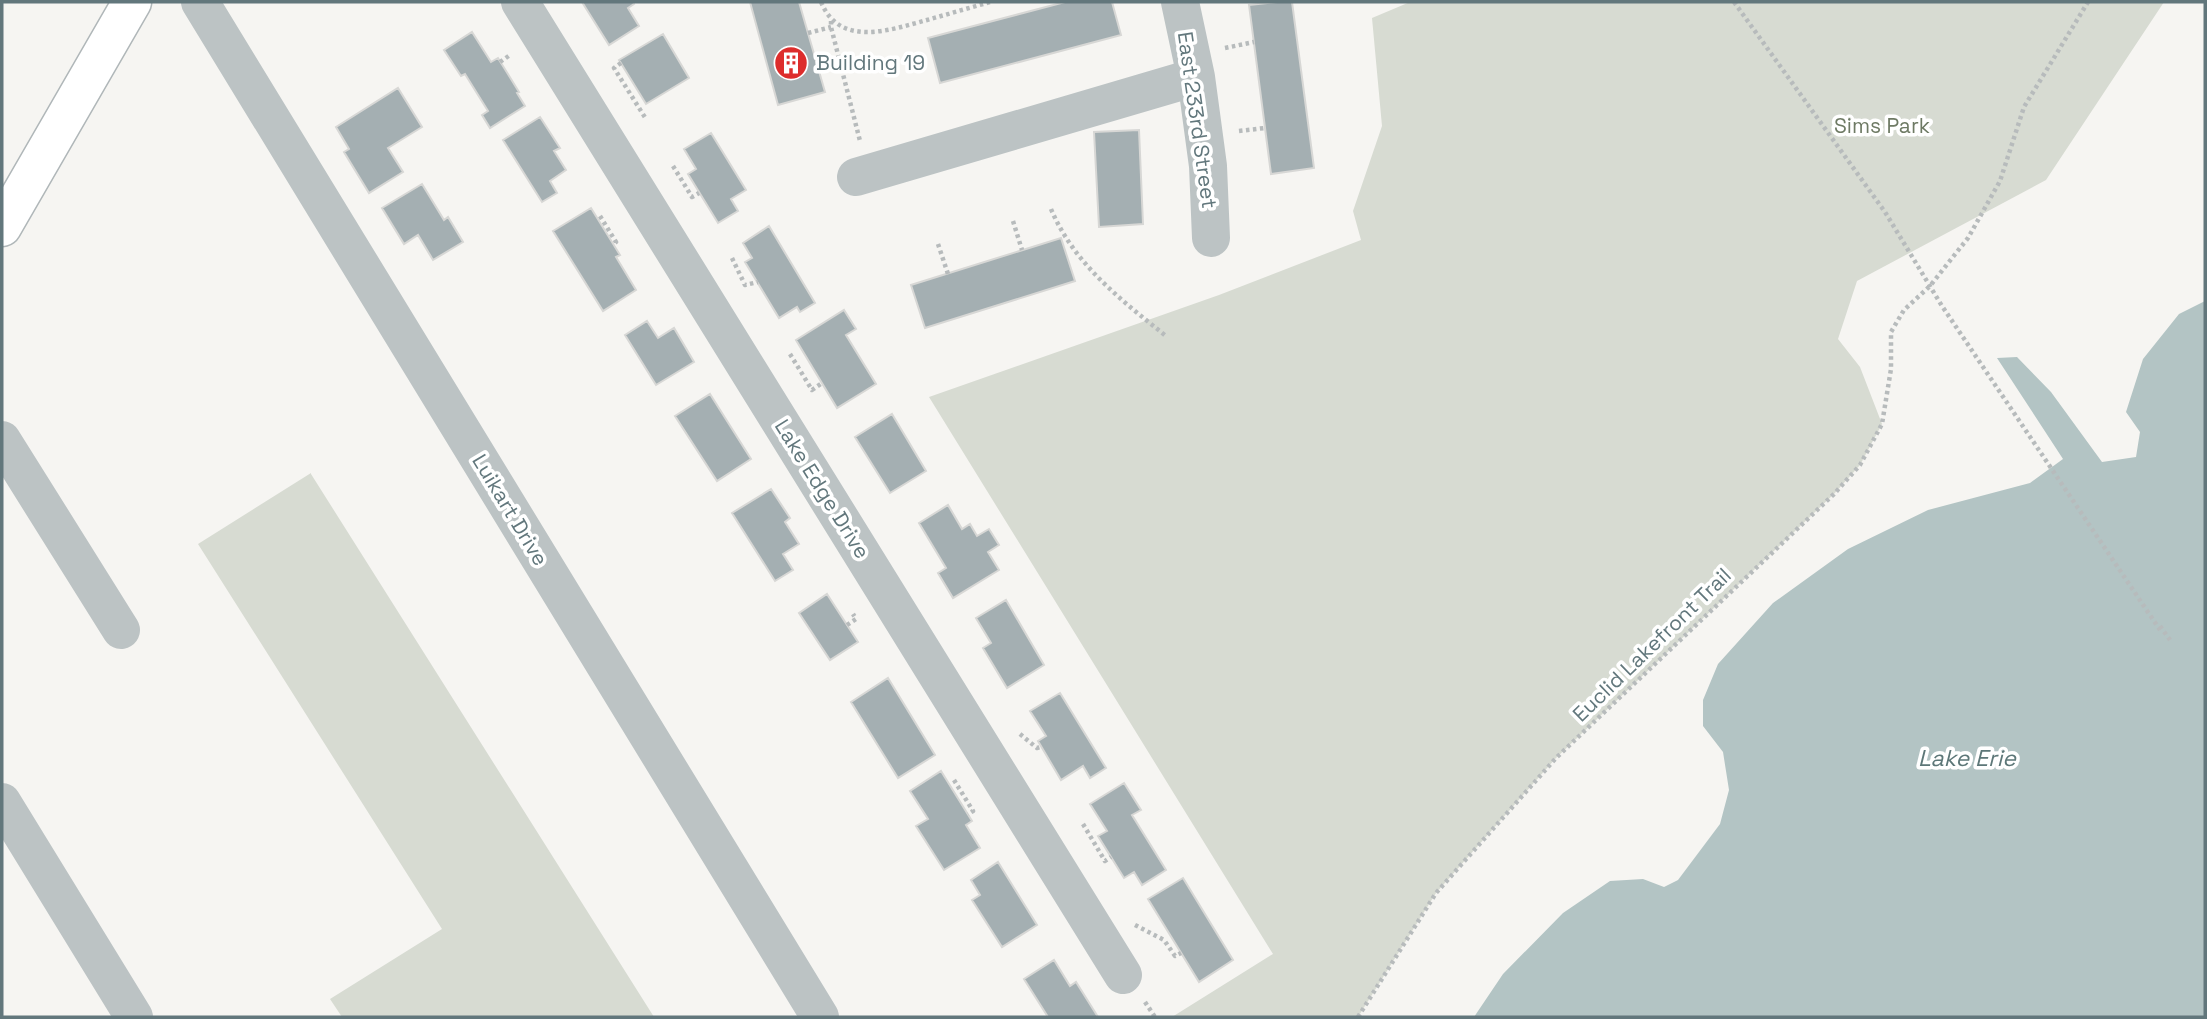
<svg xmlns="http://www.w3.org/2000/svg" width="2207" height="1019" viewBox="0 0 2207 1019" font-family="'Space Grotesk',sans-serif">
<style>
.green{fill:#d7dbd2}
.water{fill:#b3c4c4}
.building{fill:#a4afb2;stroke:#d7d7d5;stroke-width:2}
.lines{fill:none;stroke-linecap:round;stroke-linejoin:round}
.primary-casing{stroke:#b0b7b9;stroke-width:41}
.path{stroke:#b7bbbc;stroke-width:4.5;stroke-dasharray:3.5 3.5;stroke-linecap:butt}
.minor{stroke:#bcc3c4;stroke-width:38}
.primary{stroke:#fff;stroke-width:38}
.labels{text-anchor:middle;stroke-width:7;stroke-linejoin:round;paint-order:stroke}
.poi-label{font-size:21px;fill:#62777c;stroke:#fff;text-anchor:start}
.street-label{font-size:21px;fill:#62777c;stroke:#fff}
.park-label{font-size:21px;fill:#6e7a64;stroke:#fff}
.water-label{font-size:23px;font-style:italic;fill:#5d7778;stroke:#fff}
</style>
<rect width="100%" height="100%" fill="#f6f5f2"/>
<!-- green -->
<path class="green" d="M1410 2H2164L2046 180 1857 281 1838 339 1860 367 1882 424 1860 465 1834 494 1556 758 1436 893 1358 1017H1172L1273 954 929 397 1219 295 1361 240 1353 211 1382 126 1372 18Z
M311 473V474L654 1017H342L330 999 442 929 198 544Z"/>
<!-- water -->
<path class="water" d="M2205 301V1017H1474L1503 974 1563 913 1610 881 1643 879 1664 887 1678 880 1720 824 1729 790 1723 752 1703 726V700L1718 664 1773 603 1848 549 1928 510 2030 483 2063 459 1997 358 2017 357 2051 392 2102 462 2136 457 2140 432 2126 412 2143 359 2179 314Z"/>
<!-- building -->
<path class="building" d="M582 2H633L634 4 628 8 639 26 609 45Z
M750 2H799L825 92 778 105Z
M1065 2H1112L1121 35 940 83 928 38Z
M1277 2H1292L1314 168 1271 174 1249 5Z
M472 32 491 62 498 58 519 92 517 93 525 106 490 128 482 115 488 111 465 74 461 76 444 50Z
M663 34 689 78 646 104 619 60Z
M398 88 422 127 388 148 403 172 369 193 344 152 349 149 336 127Z
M540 117 560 148 554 151 566 170 550 181 557 193 542 202 503 140Z
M1139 130 1143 224 1099 227 1094 132Z
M711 133 746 190 731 199 738 211 718 223 688 174 696 169 684 149Z
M422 184 444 220 448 217 463 242 433 260 418 235 404 244 382 208Z
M591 208 620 255 616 257 636 290 603 311 553 231Z
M769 226 815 303 800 312 797 307 779 318 745 262 752 258 743 243Z
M1061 238 1075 281 925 328 911 285Z
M844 310 856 329 846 335 876 384 837 408 796 340Z
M647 321 658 338 674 328 694 362 656 385 625 335Z
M710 394 751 459 717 481 675 416Z
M892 414 926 471 890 493 855 437Z
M771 489 790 518 785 522 799 544 783 554 793 570 775 581 732 513Z
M948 505 962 529 970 524 977 536 989 529 999 545 988 552 999 570 953 598 938 573 946 568 919 523Z
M827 594 858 642 830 660 799 613Z
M1006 600 1044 665 1007 688 983 648 991 643 976 618Z
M888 678 935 755 898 778 851 702Z
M1060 693 1106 768 1090 778 1083 766 1061 780 1038 741 1046 736 1030 711Z
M941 771 972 821 966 825 980 848 944 870 916 826 928 819 910 791Z
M1124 783 1141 810 1132 815 1166 870 1142 885 1134 872 1124 878 1098 836 1107 831 1090 804Z
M998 862 1037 925 1002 947 972 900 980 895 971 880Z
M1183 878 1233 960 1199 982 1148 899Z
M1054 960 1070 986 1076 982 1098 1017H1048L1024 979Z"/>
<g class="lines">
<!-- primary casing -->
<g class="primary-casing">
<path id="primary" d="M2 227 132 2"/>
</g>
<!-- path -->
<path class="path" d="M821 2C840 48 890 30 927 20 948 14 969 8 990 2
M1734 2 1885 212 1942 306 2160 630
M831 21V27L860 141
M808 33 831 27
M1225 48 1254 42
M500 62 510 55
M621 63 614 68 646 119
M1239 131 1265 128
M673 166 692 197 699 193
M1051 209C1074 264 1121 300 1166 336
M600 216 616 242 613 244
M1013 221 1022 250
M938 244 948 274
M732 258 745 285 758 282
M790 354 812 390 822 383
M847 625 856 619 853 614
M2160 626 2170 640
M1020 734 1037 748 1041 747
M954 780 973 811 968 814
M1083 824 1105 861 1111 857
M1135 925 1164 940 1175 956 1181 953
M1145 1002 1155 1017
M1358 1017 1436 893 1556 758 1834 494 1860 465 1882 424 1891 369V332L1904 310 1930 286 1968 238 2000 181 2024 107 2088 2"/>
<!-- minor -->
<path class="minor" d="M200 2 820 1017
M520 2 1123 975
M1180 2 1196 77 1208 166 1211 238
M856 177 1196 77
M2 440 121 630
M2 802 134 1017"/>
<!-- primary -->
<use href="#primary" class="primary"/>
</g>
<!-- icons -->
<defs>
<g id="building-disc" transform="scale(1.75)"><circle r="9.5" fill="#dd2d2c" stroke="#fff"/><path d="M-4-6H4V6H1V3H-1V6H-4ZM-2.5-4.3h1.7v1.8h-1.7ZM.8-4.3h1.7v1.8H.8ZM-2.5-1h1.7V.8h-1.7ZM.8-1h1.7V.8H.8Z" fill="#fff"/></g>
</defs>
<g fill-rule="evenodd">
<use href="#building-disc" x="791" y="63"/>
</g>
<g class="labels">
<!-- poi labels -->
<g class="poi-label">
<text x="816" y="70">Building 19</text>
</g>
<!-- street labels -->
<g class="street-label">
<text transform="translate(1197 120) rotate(82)" y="7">East 233rd Street</text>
<text transform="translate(822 489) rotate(58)" y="7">Lake Edge Drive</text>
<text transform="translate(510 510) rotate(59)" y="7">Luikart Drive</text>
<text transform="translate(1652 645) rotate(-44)" y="7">Euclid Lakefront Trail</text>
</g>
<!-- park labels -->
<g class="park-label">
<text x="1882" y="133">Sims Park</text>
</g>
<!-- water labels -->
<g class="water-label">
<text x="1967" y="766">Lake Erie</text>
</g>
</g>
<!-- border -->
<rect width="2207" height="1019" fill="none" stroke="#62777c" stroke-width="7"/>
</svg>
